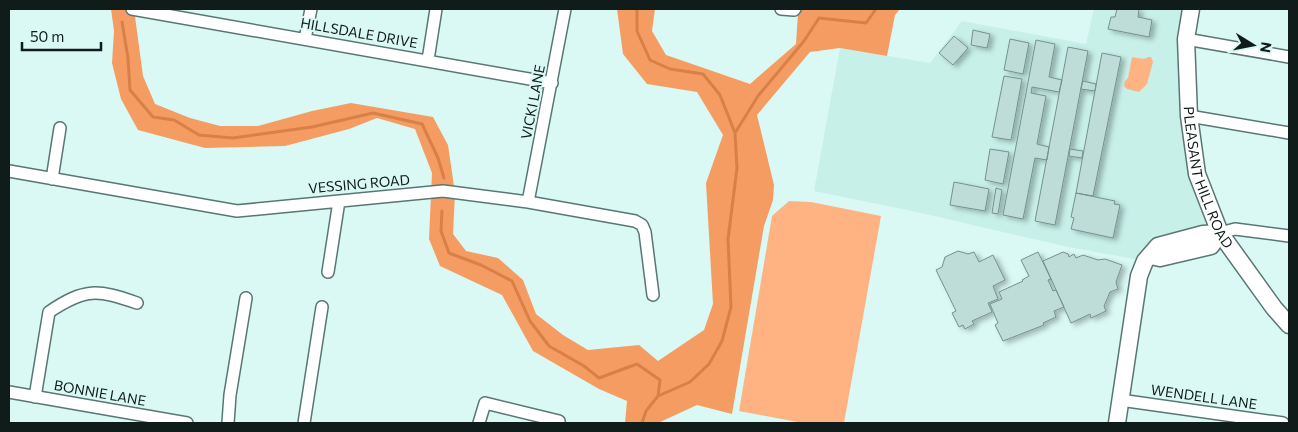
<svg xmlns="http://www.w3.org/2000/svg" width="1298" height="432" viewBox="0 0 1298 432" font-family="Commissioner,sans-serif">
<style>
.built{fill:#c7f0e9}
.green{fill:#ffb282}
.forest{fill:#f59c63}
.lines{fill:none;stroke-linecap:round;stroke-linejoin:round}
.stream{stroke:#d78047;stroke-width:3}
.building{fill:#bedcd8;stroke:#75918d;filter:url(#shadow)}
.street-casing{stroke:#5a7672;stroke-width:14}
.secondary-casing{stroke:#5a7672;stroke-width:19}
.street{stroke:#fff;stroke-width:11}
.secondary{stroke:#fff;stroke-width:16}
.labels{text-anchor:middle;stroke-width:4;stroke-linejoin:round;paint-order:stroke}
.street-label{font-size:14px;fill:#101c1a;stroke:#daf9f4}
</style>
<defs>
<filter id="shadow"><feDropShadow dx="4" dy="2.5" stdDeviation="2.5" flood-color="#0004"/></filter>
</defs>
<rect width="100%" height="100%" fill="#daf9f4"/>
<!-- built -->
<path class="built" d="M1094 9H1191L1189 116 1220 233 1145 261 1068 247 917 212 814 191 840 48 930 63 962 21 1086 44Z"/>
<!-- green -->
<path class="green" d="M1132 57 1144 59 1148 57H1151L1153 62 1147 84 1139 92 1127 89 1124 86 1125 81 1128 78Z
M789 201 811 202 881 216 844 423H803L739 411 772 216Z"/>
<!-- forest -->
<path class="forest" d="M111 9H134L143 76 155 104 190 118 220 126H258L312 111 351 103 433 117 448 145 455 193 453 234 466 251 498 258 523 280 536 314 563 335 588 350 639 345 658 361 704 330 713 304 706 183 723 135 697 92 647 84 623 54 617 9H655L652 31 666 55 750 84 796 44 798 13 800 9H900L895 15 887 56 840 48 810 52 757 115 774 185 773 200 764 226 732 414 697 405 658 423H625L627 401 599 389 533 351 502 295 440 266 429 239 432 173 415 129 377 118 349 129 285 146 205 148 138 130 121 99 112 63 114 31Z"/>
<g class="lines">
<!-- stream -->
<path class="stream" d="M637 9V31L650 60 670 69 703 74 720 95 735 133 737 168 728 239 731 307 722 341 709 364 690 382 658 396 646 411 642 423
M122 22 128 58 130 90 153 117 174 120 199 135 233 138 312 127 373 113 422 124 438 158 444 178
M735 133 758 96 804 41 819 18 866 23 876 9
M442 211 441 231 449 253 481 265 512 281 530 321 549 346 584 366 599 378 637 364 660 380 658 396"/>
</g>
<!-- building -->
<path class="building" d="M1117 9H1139L1138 17 1152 20 1149 37 1108 29 1111 17H1115Z
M973 30 990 34 987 48 971 45Z
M954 36 968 48 953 65 939 53Z
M1010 39 1029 43 1023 74 1004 70Z
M1036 40 1055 44 1049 77 1062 80 1059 92 1032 87 1031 93 1046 96 1037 144 1049 147 1047 160 1035 158 1023 219 1003 215Z
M1068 47 1088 51 1055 225 1035 221Z
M1102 53 1121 57 1093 196 1076 193Z
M1004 76 1022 79 1011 140 992 137Z
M1083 81 1096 84 1095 91 1081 89Z
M990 149 1009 152 1003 184 985 180Z
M1070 149 1083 151 1082 158 1069 156Z
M954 182 989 189 985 211 950 205Z
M996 188 1002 190 998 214 992 213Z
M1076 193 1115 201 1114 204 1120 205 1113 238 1071 229 1074 218 1071 217Z
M958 251 968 254 974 252 979 262 993 255 1005 280 993 286 998 299 988 303 992 312 972 321 974 324 965 329 963 325 959 327 952 313 956 311 936 270 942 267 945 257Z
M1038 252 1051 279 1048 280 1053 291 1056 290 1064 307 1054 311 1056 317 1043 323 1044 325 1003 341 995 325 998 323 990 304 1002 299 999 292 1023 281 1022 280 1029 276 1021 260Z
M1063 252 1068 254 1069 257 1074 254 1076 258 1083 255 1098 260 1105 259 1122 265 1116 282 1118 289 1110 292 1104 306 1106 311 1091 318 1090 314 1071 323 1043 261Z"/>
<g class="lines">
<!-- street casing -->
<g class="street-casing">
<path id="street" d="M132 9 552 83
M781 9 794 10 795 9
M305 39 311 9
M1186 39 1289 57
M428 60 436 9
M1189 116 1289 133
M9 171 237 211 443 191 528 202 635 221 642 225 645 232 653 295
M52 179 60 128
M528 202 565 9
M1220 233 1235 229 1289 236
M328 272 339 201
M9 392 187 423
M35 397 49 312C85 288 97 289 137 303
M1120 400 1283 423
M228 423 230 395 246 298
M304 423 322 307
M479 423 485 403 559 421"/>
</g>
<!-- secondary casing -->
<g class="secondary-casing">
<g id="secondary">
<path id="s1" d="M1191 9 1186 39 1189 116 1197 174 1220 233 1274 308 1289 325"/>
<path d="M1151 256 1160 258 1211 246 1220 233"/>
<path d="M1117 423 1139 276 1145 261 1158 246 1203 234 1220 233"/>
</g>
</g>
<!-- street -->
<use href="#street" class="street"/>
<!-- secondary -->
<use href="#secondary" class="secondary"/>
</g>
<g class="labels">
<!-- street labels -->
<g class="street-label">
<text transform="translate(359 33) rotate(10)" y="5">HILLSDALE DRIVE</text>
<text transform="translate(533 102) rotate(-79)" y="5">VICKI LANE</text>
<text dy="5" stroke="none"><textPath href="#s1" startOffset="172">PLEASANT HILL ROAD</textPath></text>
<text transform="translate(359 184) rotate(-5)" y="5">VESSING ROAD</text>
<text transform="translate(100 393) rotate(10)" y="5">BONNIE LANE</text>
<text transform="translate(1204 397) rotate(8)" y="5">WENDELL LANE</text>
</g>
</g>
<!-- border -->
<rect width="1298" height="432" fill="none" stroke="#101c1a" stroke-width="20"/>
<!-- north arrow -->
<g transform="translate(1253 45) rotate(100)" stroke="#daf9f4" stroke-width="4" paint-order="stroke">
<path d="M0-4L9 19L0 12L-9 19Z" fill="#101c1a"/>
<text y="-8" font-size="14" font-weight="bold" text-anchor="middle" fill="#101c1a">N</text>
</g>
<!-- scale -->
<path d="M22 42v8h79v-8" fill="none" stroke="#101c1a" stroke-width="2.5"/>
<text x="30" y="42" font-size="15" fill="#101c1a" stroke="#daf9f4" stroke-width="4" paint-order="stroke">50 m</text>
</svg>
